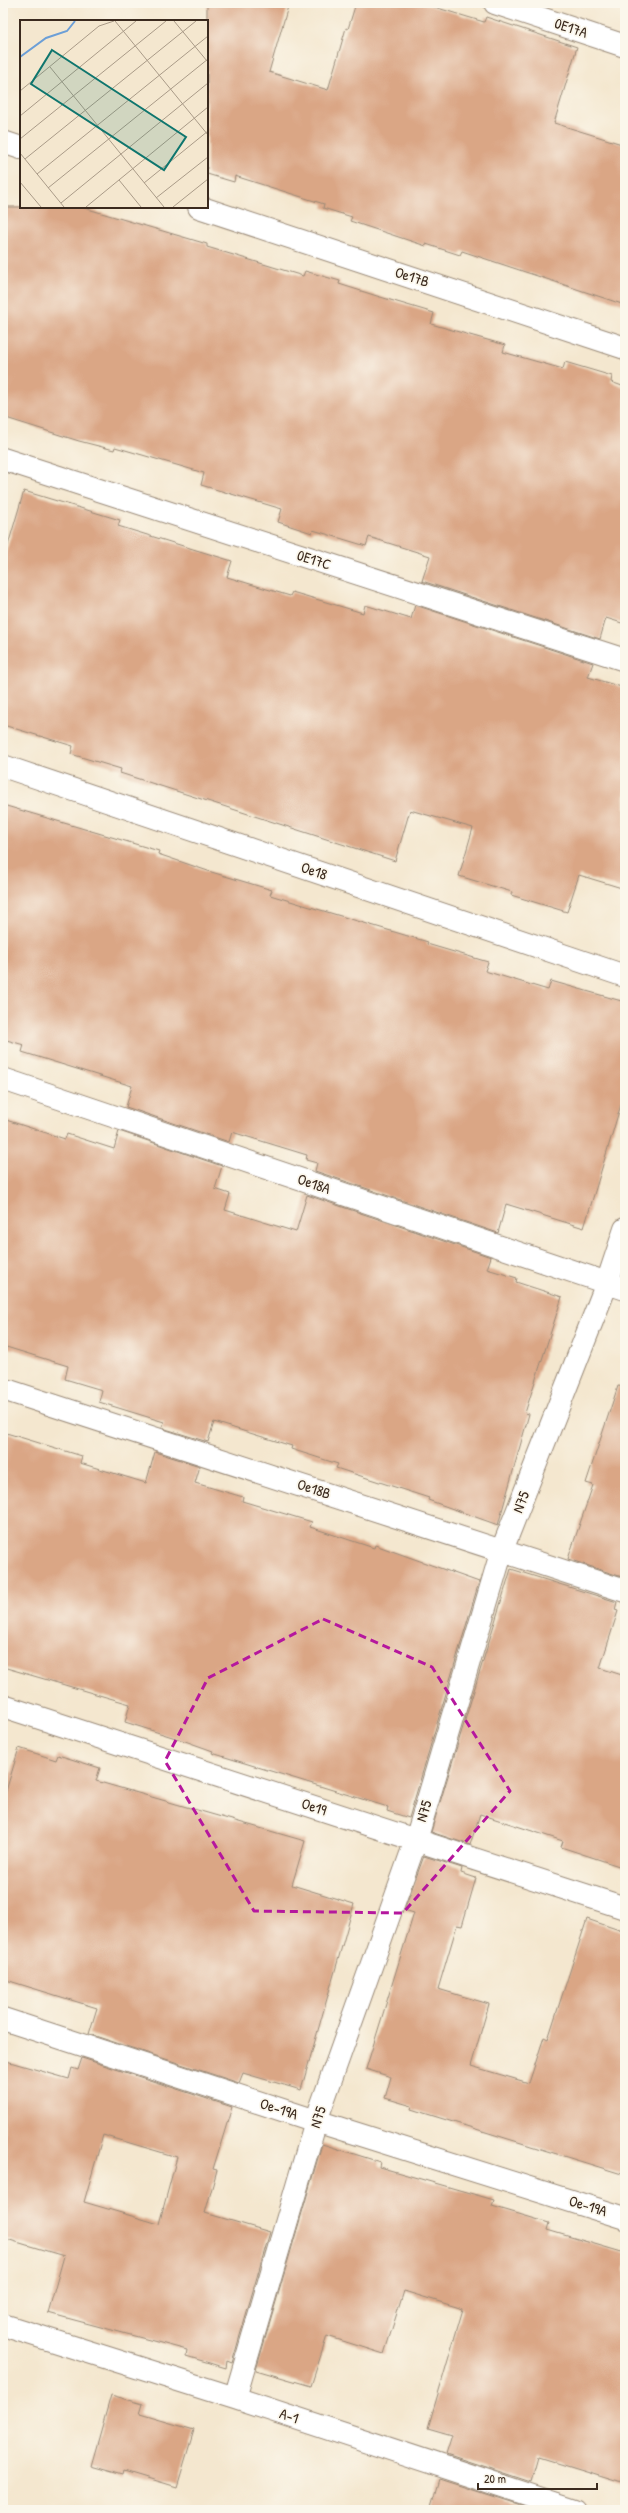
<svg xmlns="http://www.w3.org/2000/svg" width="628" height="2513" viewBox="0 0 628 2513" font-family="'Patrick Hand',sans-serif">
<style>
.building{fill:#daa685;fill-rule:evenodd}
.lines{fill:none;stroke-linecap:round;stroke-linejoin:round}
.minor-casing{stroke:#988876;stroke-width:24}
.minor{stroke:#fff;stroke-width:22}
.marked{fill:none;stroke:#b5179e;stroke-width:3;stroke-dasharray:8 5;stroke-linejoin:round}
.labels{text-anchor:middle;stroke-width:3.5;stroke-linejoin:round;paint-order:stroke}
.street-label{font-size:15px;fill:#3b2a1e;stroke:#fbf7ec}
.inset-river{fill:none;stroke:#6c9fd7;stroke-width:2}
.inset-road{fill:none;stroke:#aa9b88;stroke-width:1}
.view{fill:#0f766e;fill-opacity:0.15;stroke:#0f766e;stroke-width:2}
.inset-edge{fill:none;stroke:#3b2a1e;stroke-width:2}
</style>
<rect width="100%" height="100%" fill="#fbf7ec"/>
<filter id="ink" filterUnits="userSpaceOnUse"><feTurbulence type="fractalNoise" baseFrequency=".025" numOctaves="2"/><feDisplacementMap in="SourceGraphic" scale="8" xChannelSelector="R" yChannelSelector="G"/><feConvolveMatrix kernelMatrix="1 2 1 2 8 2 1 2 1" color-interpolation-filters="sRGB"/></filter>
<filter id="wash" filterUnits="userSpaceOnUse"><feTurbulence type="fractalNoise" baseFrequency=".012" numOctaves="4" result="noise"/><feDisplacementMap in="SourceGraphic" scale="16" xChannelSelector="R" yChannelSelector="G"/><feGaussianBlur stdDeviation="0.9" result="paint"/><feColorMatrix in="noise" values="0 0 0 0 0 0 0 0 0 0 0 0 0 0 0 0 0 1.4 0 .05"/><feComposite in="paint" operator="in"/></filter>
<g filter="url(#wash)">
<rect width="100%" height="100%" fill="#f4e7cf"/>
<g id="blocks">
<!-- building -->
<path class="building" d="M207 3H289L269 72 328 90 346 28 348 29 356 3H421L484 22 486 17 577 47 554 123 625 145V305L462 251 460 255 426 244V246L350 221 352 217 323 208 324 204 235 176 234 182 207 174Z
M3 207H81L207 244V247L303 276 305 271 340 281 339 284 377 296 434 313 431 324 505 345 503 352 563 369 565 362 612 376 611 382 625 387V624L606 618 600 639 422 581 430 556 369 537 366 546 313 530 312 533 278 522 282 509 201 485 204 473 115 447 114 450 79 441 3 417Z
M24 491 120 520 118 526 232 561 227 577 290 596 292 592 363 613 365 605 411 619 415 605 593 663 588 677 625 688V889L579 875 567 912 511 895 512 892 459 876 473 828 410 810 395 861 120 773 121 769 71 754 73 746 3 725V562Z
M3 805 159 851 158 854 208 871 272 890 270 895 428 942 427 944 488 962 485 971 548 990 551 981 625 1002V1091L584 1228 506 1204 498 1233 315 1171 317 1163 306 1160 307 1155 232 1132 229 1142 126 1107 132 1086 22 1052 24 1045 3 1039Z
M3 1119 65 1139 67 1134 114 1149 119 1131 222 1166 215 1189 230 1194 225 1210 296 1232 307 1195 491 1257 487 1269 517 1278 516 1282 562 1297 525 1413 529 1414 498 1525 428 1500 429 1498 336 1468 338 1464 291 1449 292 1446 214 1422 208 1442 162 1428 164 1422 99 1402 102 1390 65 1379 68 1366 3 1346Z
M618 1386 625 1387V1578L568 1559 593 1485 586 1483Z
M3 1432 82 1456 80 1463 146 1483 155 1452 200 1466 195 1483 243 1497 242 1501 312 1522 310 1527 374 1548 375 1545 479 1582 409 1818 387 1811 388 1807 212 1753 213 1751 185 1741 125 1722 130 1704 3 1667Z
M511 1569 617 1602 615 1610 618 1611 600 1668 625 1676V1868L561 1847 563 1841 480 1814 470 1845 431 1832Z
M19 1748 56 1760 58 1755 100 1768 96 1781 305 1841 292 1885 354 1904 301 2090 243 2073 239 2083 89 2034 97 2008 3 1979V1801Z
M424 1856 462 1868 461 1873 476 1878 462 1926 457 1925 438 1989 489 2004 471 2066 529 2083 544 2037 548 2039 587 1919 625 1932V2175L411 2109 412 2106 385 2098 391 2077 366 2069 414 1913 404 1910Z
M82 2058 232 2107 213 2169 217 2170 205 2213 270 2232 232 2363 227 2361 226 2368 186 2356 187 2350 48 2313 64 2256 3 2238V2060L69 2079 72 2068 78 2070ZM103 2135 177 2157 159 2224 84 2202Z
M322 2144 380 2162 379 2167 494 2200 492 2206 549 2223 547 2230 625 2253V2484L538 2457 531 2482 446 2454 452 2435 428 2428 463 2309 404 2291 384 2354 327 2336 311 2386 256 2370Z
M111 2395 143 2404 140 2414 194 2430 177 2487 124 2471 123 2475 91 2466Z
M440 2479 524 2506 523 2510H431Z"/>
</g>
</g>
<g filter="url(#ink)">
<use href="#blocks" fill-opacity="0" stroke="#988876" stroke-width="1"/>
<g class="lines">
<!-- minor casing -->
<g class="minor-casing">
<path id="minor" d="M495 3 625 46
M3 142 21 148
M199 207 625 348
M3 459 625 660
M3 766 625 976
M3 1079 625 1289
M3 1389 625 1591
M3 1706 625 1908
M3 2019 316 2121 625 2218
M3 2325 235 2398 575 2510
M235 2398 316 2121 416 1840 502 1550 607 1283 625 1229"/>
</g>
<!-- minor -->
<use href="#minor" class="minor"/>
</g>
</g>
<!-- marked area -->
<path class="marked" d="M323 1619 432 1667 510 1791 403 1913 254 1911 165 1761 208 1678Z"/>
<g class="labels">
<!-- street labels -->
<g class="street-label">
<text transform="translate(571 28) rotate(18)" y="5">0E17A</text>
<text transform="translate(412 277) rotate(18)" y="5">Oe17B</text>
<text transform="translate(314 560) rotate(18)" y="5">0E17C</text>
<text transform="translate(314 871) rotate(19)" y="5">Oe18</text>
<text transform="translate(314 1184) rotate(19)" y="5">Oe18A</text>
<text transform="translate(314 1489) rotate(18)" y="5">Oe18B</text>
<text transform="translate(521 1502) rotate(-69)" y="5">N75</text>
<text transform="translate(314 1807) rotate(18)" y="5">Oe19</text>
<text transform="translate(424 1811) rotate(-73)" y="5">N75</text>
<text transform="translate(279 2109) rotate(18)" y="5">Oe-19A</text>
<text transform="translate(318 2117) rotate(-72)" y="5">N75</text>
<text transform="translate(588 2206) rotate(17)" y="5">Oe-19A</text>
<text transform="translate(289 2416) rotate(18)" y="5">A-1</text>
</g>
</g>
<!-- overview -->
<g transform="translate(20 20)">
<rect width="188" height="188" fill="#f4e7cf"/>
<path class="inset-river" d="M0 37 26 18 47 11 55 1"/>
<path class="inset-road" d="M95 1 188 115M154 1 187 41M30 47 144 187M0 71 79 6 94 1M0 96 116 1M0 119 146 1M0 133 44 187M5 139 176 1M17 154 188 16M99 160 121 187M0 162 21 187M124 163 188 111M28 168 188 39M136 178 188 137M41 183 188 63M66 187 188 87M153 187 188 159"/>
<path class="view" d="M32 30 166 117 144 150 11 64Z"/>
<rect width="188" height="188" class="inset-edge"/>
</g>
<!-- margin -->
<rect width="628" height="2513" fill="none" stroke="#fbf7ec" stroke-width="16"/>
<!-- scale -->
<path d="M478 2483v6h119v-6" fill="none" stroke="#3b2a1e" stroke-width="2"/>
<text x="484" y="2483" font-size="12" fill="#3b2a1e" stroke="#fbf7ec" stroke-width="3" paint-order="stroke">20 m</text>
</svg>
